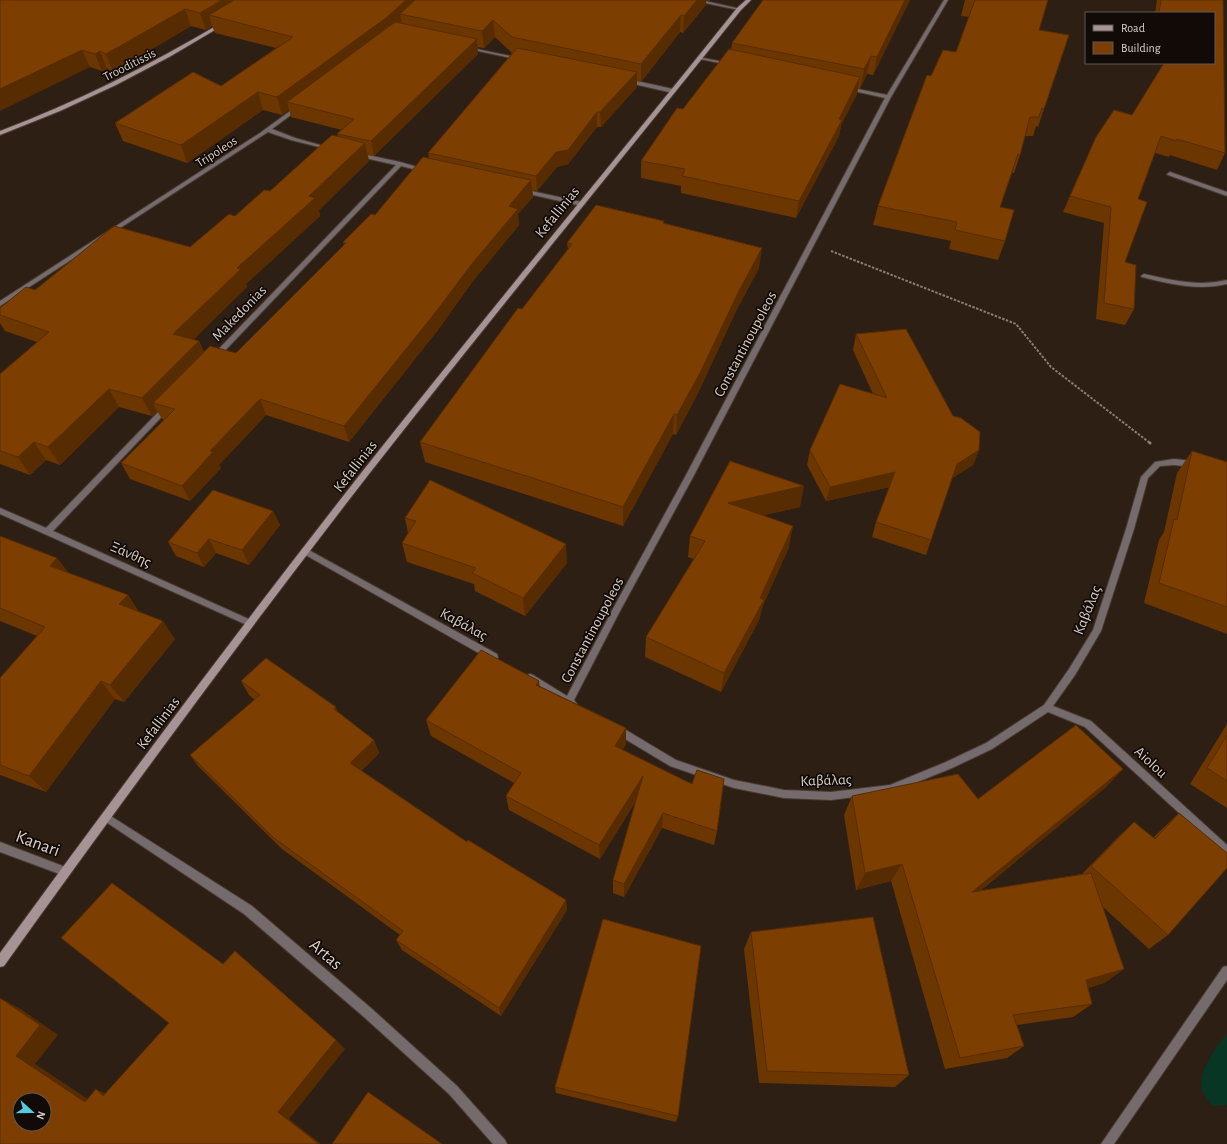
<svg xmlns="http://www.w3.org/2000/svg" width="1227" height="1144" viewBox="0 0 1227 1144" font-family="'Alegreya Sans',sans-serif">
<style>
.green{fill:#073625}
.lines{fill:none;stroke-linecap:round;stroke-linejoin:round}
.lane-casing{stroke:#4a3b31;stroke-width:2}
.street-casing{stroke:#4a3b31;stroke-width:2}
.secondary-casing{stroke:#4a3b31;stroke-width:2}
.path-far1{stroke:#8b7e75;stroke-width:2;stroke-dasharray:2.5 1.5;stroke-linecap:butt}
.path{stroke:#8b7e75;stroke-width:2.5;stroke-dasharray:3 2;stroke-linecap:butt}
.lane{fill:#756a6c;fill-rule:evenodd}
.street{fill:#756a6c;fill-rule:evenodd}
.secondary{fill:#a59395;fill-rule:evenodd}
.wall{fill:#6c3601;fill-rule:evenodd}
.shaded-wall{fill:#582c01}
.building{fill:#7d3f01;stroke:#582c01;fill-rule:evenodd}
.labels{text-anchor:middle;stroke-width:3.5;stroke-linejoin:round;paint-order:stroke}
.far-street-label{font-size:13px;fill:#dbd0c9;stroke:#110a06}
.street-label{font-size:15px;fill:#dbd0c9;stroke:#110a06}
.near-street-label{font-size:18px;fill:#dbd0c9;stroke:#110a06}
</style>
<rect width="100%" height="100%" fill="#2e1f14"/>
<!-- green -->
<path class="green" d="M1227 1034V1105L1212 1106C1209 1101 1204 1096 1202 1090 1196 1075 1217 1045 1227 1034Z"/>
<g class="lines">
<!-- lane casing -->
<g class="lane-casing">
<path id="lane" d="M1144 274C1172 280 1198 287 1227 280V284C1198 291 1170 284 1142 277L1141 276Z"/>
</g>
<!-- street casing -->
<g class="street-casing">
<path id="street" d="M691 0H700L741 9 739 10Z
M944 0H948L891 97 693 477 620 611 574 700 577 704 576 707 573 708 570 707 527 681 526 678 527 675 530 674 533 675 567 696 614 607 685 477 885 98 845 89 848 87 887 95Z
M467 47 520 58 522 59 520 60 469 49H467Z
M698 57 729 63 731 64 729 65 700 59H698Z
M627 79 673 89 676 91 673 93 625 82 624 81Z
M297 106 300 108 299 109 272 129 295 138 331 148V150L291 140 268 132 0 306V301L260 133Z
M358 153 400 162 428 170 425 172 401 166 217 359H213V355L396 165 356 156V154Z
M1170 172 1227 192V196L1168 175 1167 174Z
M522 189 582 202 585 204 582 206 520 192 519 191Z
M165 405H167L171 407 53 531 253 621 254 623 253 625 250 626 247 625 0 514V508L46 528Z
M1174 459 1193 461 1197 464 1193 467 1174 465 1160 466 1148 478 1134 529 1101 631 1075 675 1053 706 1091 721 1227 845V856L1224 854 1085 727 1048 712 992 749 952 768 893 792 831 800 784 798 734 788 670 766 615 733 614 730 615 727 618 726 621 727 676 760 734 780 784 790 831 792 890 785 946 762 986 743 1044 705 1069 669 1093 630 1126 529 1141 477 1155 462Z
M305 548 497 654 498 657 497 660 494 661 491 660 302 553 301 551 302 549Z
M106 813 252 906 372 1009 457 1086 505 1140 507 1144H493L449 1094 364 1017 244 914 103 820 101 817 103 814Z
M0 842 68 868 70 871 68 874 65 876 0 852Z
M1227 966V980L1114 1144H1101L1223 967Z"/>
</g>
<!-- secondary casing -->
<g class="secondary-casing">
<path id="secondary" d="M746 0H751L741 10C617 165 491 318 369 474 244 635 123 800 4 966L0 967V953C118 791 238 630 362 472 485 316 613 163 737 8Z
M221 23 225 24 171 56 116 85 60 111 0 135V131C77 102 150 65 221 23Z"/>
</g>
<!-- path-far1 -->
<path class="path-far1" d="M831 251 1016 324 1051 367 1150 443"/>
<!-- path -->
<path class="path" d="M1149 442 1151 444"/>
<!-- lane -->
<use href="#lane" class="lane"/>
<!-- street -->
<use href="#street" class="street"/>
<!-- secondary -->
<use href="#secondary" class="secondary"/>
</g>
<!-- wall -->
<path class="wall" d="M0 0H710L709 1 706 0V5L683 33 680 32 641 82 637 81V87L601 127H597L568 164 557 167 537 191 532 190 533 197 518 214 519 225 473 281 438 330 349 442 266 415 219 465 221 468 190 501 130 479 121 463 164 420 162 419 157 411 152 416 119 407 60 465 46 460 30 475 0 464V374L37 342 5 331 0 323V308L35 290 190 247 270 191 338 137 337 134 342 130 291 117 289 110 282 115 263 110 187 163 123 141 115 123 221 86 276 48 215 33 212 26 206 30 191 26 113 72 107 69 102 71 90 67ZM495 37 512 53 428 153 429 158 375 215 343 242 344 245 236 353 204 352 199 341 193 339 247 287 246 284 320 216 319 210 369 161 368 155 374 156 478 54 477 47 484 48Z
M910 0 873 75 867 74 860 88H858L857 94 841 125 839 136 796 218 681 193V186L641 178V161L731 50 732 43Z
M965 0H1048L1039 30 1044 109 1038 127 1036 126 1033 136H1025L1020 155 1014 173H1012L1000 207 1005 241 998 260 949 249 951 241 873 225 878 206 931 76 956 52 969 17 961 16Z
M1157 0H1223L1225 153 1217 170 1170 155 1169 157 1155 153 1138 199 1125 262 1134 309 1125 325 1096 319 1104 223 1063 212 1070 196 1214 13H1155Z
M664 221V224L759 268 736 311 699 391 676 435 673 434 623 526 425 462 420 442 568 249 567 243Z
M856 334 953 416 979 450 973 465 952 478 931 540 926 555 872 537 876 522 890 487 826 501 807 465 810 450 873 394 853 350Z
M1192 451 1227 462V634L1144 603 1159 540 1164 532 1177 473Z
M730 461 800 507 764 515 789 547 763 605 759 620 721 692 645 657 646 637 694 559 688 557 690 536Z
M273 511 280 525 249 565 216 553 204 567 176 556 168 542Z
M405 518 567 563 525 616 475 591 474 584 407 562 402 543 408 533Z
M0 536 68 573 128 595 139 612 175 639 124 702 115 699 46 792 0 775V678L37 636 0 621Z
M241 681 339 713 374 740 379 753 361 771 467 842 566 900 567 910 501 1016 402 950 396 940 400 935 282 849 199 767 190 755 255 700 249 695Z
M540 686 626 728V744L622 750 717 831 714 845 662 828 624 897 613 893V880L636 801 600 859 509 810 506 796 514 783 431 736 426 720Z
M1227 724V808L1190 784Z
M1123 769 1105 788 980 891 1082 874 1117 838 1134 822 1153 838 1161 830 1179 813 1168 935 1149 949 1103 907 1124 969 1104 983 1088 988 1092 1004 1073 1017 1017 1025 1024 1046 1007 1058 945 1069 891 881 856 890 844 815 852 796 978 799Z
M751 932 909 1075 895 1087 759 1083 744 949Z
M555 1087 678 1116 676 1122 556 1093Z"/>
<!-- shaded-wall -->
<path class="shaded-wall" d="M222 0H255L209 15 212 26 206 30 200 13Z
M406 0H427L400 14 402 23 389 35 287 102 289 110 282 115 277 97Z
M697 0H706V5L683 33 684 16Z
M905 0H910L873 75 877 57Z
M185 9 191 26 113 72 106 54Z
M681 15 680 32 641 82V64Z
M493 20 495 37 484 48 482 31Z
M477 39 478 54 374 156 371 141Z
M82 50 90 67 0 111V89Z
M100 51 107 69 102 71 95 54Z
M871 56 867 74 860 88 864 69Z
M637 72V87L601 127 600 112Z
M860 77 857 94 841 125 839 136 796 218 799 201 839 119Z
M258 92 263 110 187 163 181 145Z
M597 112V127L568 164 557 167 537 191 536 176 556 152Z
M365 143 369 161 319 210 320 216 246 284 247 287 181 352 173 334 237 268 309 196Z
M531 180 533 197 518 214 519 225 473 281 438 330 349 442 344 426 509 206Z
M762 248 759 268 736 311 699 391 676 435 677 415 739 291Z
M199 341 207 359 153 403 157 411 152 416 142 398Z
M109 389 119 407 60 465 48 447Z
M260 399 266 415 219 465 221 468 190 501 182 486 210 451Z
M674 414 673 434 623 526V507Z
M34 442 46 460 30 475 18 457Z
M979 450 973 465 951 479 957 464Z
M895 472 890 487 826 501 830 487Z
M804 486 800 507 725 524 728 503Z
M273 511 280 525 249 565 242 550Z
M793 526 789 547 763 605 759 620 721 692 724 673 760 598Z
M209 539 216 553 204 567 197 553Z
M566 544 567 563 525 616 523 598Z
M57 558 72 577 50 566Z
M128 595 140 614 119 604Z
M163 621 175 639 124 702 110 685Z
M101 681 115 699 46 792 29 776Z
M539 681 541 697 536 685Z
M336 707 342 720 334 709Z
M626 728V744L615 762V746Z
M374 740 379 753 356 776 350 763Z
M1123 769 1105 788 958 908 972 892Z
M643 776 642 791 600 859 599 845Z
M663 813 662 828 624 897V884Z
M902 864 891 881 856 890 865 873Z
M566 900 567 910 501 1016 499 1008Z
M1124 969 1104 983 1067 993 1086 980Z
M0 998 19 1008 58 1035 35 1064 103 1109 85 1102 16 1056Z
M336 1040 345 1049 289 1119 321 1144H319L278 1112Z
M96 1089 113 1097 103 1096Z"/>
<!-- building -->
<path class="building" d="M0 0H222L200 13 185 9 106 54 100 51 95 54 82 50 0 89Z
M234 0H406L386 18 277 97 258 92 181 145 115 123 193 72 221 86 293 37 209 15Z
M415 0H697L684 16 681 15 641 64 512 37 493 20 482 31 400 14Z
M763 0H905L877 57 871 56 864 69 732 43Z
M975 0H1048L1039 30 1069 35 1044 109 1042 108 1039 117H1030L1020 155 1018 154 1000 207 1014 210 1005 241 955 230 957 222 878 206 927 75 931 76 943 50 956 52Z
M1161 0H1223L1225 153 1177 139 1176 141 1161 136 1138 199 1147 202 1125 262 1136 265 1134 309 1104 303 1111 207 1070 196 1096 137 1114 110 1132 115 1164 63H1214V13H1159Z
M395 22 477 39 371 141 337 134 354 119 287 102Z
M517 48 637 72 600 112H597L568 150 556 152 536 176 428 153Z
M729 49 860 77 839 119 842 120 799 201 682 176 685 169 641 161 677 108 683 109Z
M332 135 365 143 309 196 315 198 237 268 241 269 173 334 199 341 142 398 109 389 48 447 34 442 18 457 0 451V374L49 332 0 315V308L26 287 35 290 114 226 190 247 229 214 235 216 264 190 270 191Z
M423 157 531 180 509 206 518 209 471 265 435 313 344 426 260 399 210 451 213 452 182 486 121 463 175 409 153 403 210 346 236 353 346 243 343 242 371 214 375 215Z
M596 205 664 221 663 223 762 248 739 291 701 371 677 415 674 414 623 507 420 442 518 308 522 309 572 244 567 243Z
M906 329 953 416 961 418 980 432 979 450 957 464 931 540 876 522 895 472 830 487 810 450 840 384 887 398 856 334Z
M1192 451 1227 462V607L1159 583 1174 519 1177 520Z
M730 461 804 486 728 503 793 526 760 598 764 600 724 673 646 637 705 541 690 536Z
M430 480 566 544 523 598 472 573 476 568 402 543 416 521 405 518Z
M213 490 273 511 242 550 209 539 197 553 168 542Z
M0 536 57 558 50 566 128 595 119 604 163 621 110 685 101 681 29 776 0 765V678L45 627 0 608Z
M481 650 539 681 536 685 626 728 615 746 692 784 697 770 724 779 717 831 663 813 624 884 613 880 643 776 599 845 506 796 521 773 426 720Z
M266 658 336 707 334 709 374 740 350 763 467 842 468 840 566 900 499 1008 396 940 403 931 274 838 190 755 260 695 241 681Z
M1076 725 1123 769 972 892 1091 873 1124 969 1086 980 1092 1004 1013 1015 1024 1046 960 1058 902 864 865 873 852 796 958 774 978 799Z
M1227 735V781L1207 768Z
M1179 813 1227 853V868L1168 935 1091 866 1134 822 1155 839Z
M112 883 223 964 235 951 336 1040 278 1112 319 1144H0V998L40 1025 16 1056 85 1102 96 1089 103 1096 169 1023 61 938ZM20 1100H44V1124H20Z
M873 917 909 1075 767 1071 751 932Z
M603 919 701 946 678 1116 555 1087Z
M368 1092 442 1144H332Z"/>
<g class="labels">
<!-- far-street labels -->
<g class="far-street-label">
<text transform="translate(129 64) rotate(-27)" y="5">Trooditissis</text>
<text transform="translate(216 151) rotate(-33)" y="5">Tripoleos</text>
</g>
<!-- street labels -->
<g class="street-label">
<text transform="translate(557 212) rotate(-51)" y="5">Kefallinias</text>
<text transform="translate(239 313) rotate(-46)" y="5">Makedonias</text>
<text transform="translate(745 344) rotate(-62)" y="5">Constantinoupoleos</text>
<text transform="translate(355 466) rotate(-52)" y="5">Kefallinias</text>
<text transform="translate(131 554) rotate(24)" y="5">Ξάνθης</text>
<text transform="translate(1087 610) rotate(-68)" y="5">Καβάλας</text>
<text transform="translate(464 624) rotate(29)" y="5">Καβάλας</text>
<text transform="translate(592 630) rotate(-62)" y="5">Constantinoupoleos</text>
<text transform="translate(158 723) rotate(-53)" y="5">Kefallinias</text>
<text transform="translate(1151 762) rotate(43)" y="5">Aiolou</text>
<text transform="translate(826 780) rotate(-2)" y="5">Καβάλας</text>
</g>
<!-- near-street labels -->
<g class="near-street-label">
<text transform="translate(38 843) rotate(20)" y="6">Kanari</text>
<text transform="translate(326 954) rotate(41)" y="6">Artas</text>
</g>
</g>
<!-- legend -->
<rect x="1085" y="12" width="130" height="52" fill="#110a06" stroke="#625954"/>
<rect x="1093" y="25" width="20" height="6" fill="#a59395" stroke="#625954"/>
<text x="1121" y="32" font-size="12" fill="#dbd0c9">Road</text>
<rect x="1093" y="42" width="20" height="12" fill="#7d3f01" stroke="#625954"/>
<text x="1121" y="52" font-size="12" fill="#dbd0c9">Building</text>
<!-- north arrow -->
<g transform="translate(32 1112) rotate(111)"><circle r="19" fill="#110a06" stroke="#625954"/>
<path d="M0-3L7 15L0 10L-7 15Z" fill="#54cadd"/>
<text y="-6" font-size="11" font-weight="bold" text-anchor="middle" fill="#dbd0c9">N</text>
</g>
</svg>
